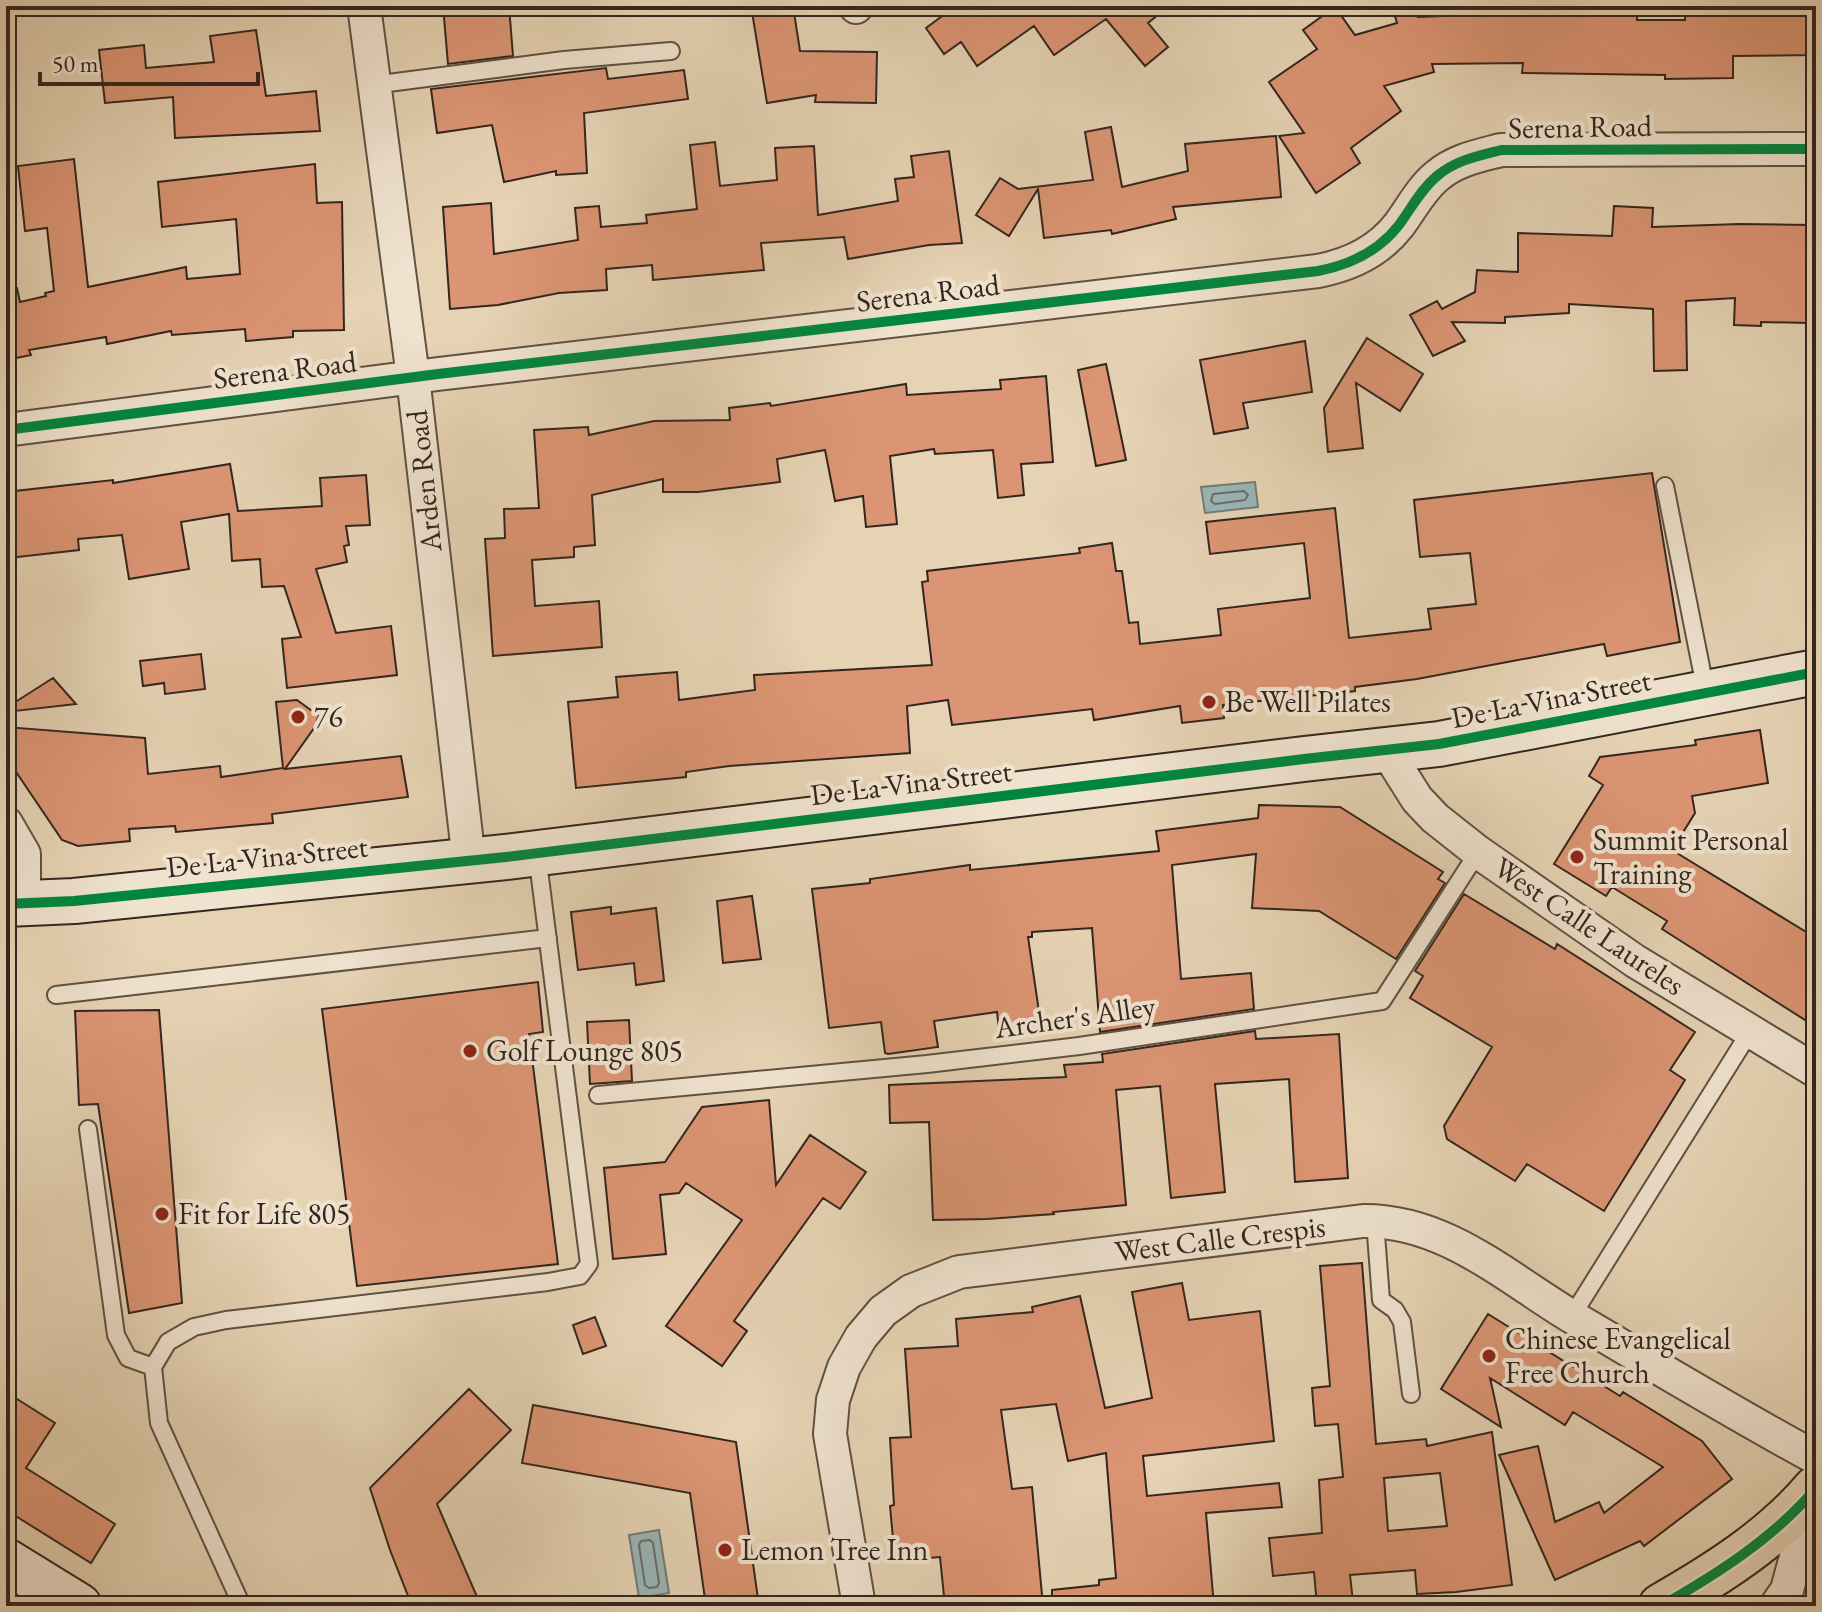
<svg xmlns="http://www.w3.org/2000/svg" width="1822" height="1612" viewBox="0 0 1822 1612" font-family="'EB Garamond',serif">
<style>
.water{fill:#9ab6b7;stroke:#717c7a;stroke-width:2}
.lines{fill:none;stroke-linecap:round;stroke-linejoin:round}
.shore{stroke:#666e6a;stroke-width:2}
.building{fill:#dc9574;stroke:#33261e;stroke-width:2;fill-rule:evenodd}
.lane-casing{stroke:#605144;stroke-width:20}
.street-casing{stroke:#605144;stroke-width:36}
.secondary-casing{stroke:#33261e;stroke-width:48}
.primary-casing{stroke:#33261e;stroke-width:48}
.lane{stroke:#efe2ce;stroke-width:16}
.street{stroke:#efe2ce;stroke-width:32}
.secondary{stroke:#efe2ce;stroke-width:44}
.primary{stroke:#e6d3b4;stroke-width:44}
.cycleway-casing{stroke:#efe2ce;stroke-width:15}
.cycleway{stroke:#00873e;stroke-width:10}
.poi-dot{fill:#8f2418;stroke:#efe2ce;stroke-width:3}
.labels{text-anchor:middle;stroke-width:8;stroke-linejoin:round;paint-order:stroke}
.street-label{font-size:30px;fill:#33261e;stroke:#efe2ce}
.poi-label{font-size:30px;fill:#33261e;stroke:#efe2ce;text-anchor:start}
</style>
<rect width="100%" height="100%" fill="#e6d3b4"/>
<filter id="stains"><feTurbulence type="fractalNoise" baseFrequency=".0025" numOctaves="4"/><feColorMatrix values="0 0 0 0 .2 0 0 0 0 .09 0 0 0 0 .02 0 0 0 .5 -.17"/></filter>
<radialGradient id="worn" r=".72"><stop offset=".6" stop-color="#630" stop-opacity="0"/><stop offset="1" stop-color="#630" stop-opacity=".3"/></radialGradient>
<!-- water -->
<path class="water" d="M1255 482 1258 507 1205 513 1201 487Z
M659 1530 669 1593 639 1598 629 1535Z"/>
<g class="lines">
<!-- shore -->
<path class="shore" d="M1244 491 1248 495 1245 500 1215 504 1211 501 1213 494Z
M650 1540 653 1543 659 1583 657 1587 649 1588 645 1585 639 1545 641 1541Z"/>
</g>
<!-- building -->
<path class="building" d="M443 6H509L513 56 448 64Z
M751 6H793L800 51 877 52 876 103 815 102 816 95 767 103Z
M956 6H1169L1148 23 1168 47 1145 66 1106 19 1054 55 1034 26 977 66 961 42 944 54 926 28Z
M1392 6H1415L1418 17 1467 15V6H1637V20H1685V6H1710L1709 14 1763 13V9L1816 8V55L1733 56V78L1665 79V75L1522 73 1523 63 1432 64 1434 72 1384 86 1401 111 1351 148 1360 163 1316 193 1279 136 1304 133 1269 82 1317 49 1303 30 1335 7 1355 35 1397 23Z
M256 30 266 96 316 91 320 131 175 138 173 97 105 103 99 50 144 45 146 68 214 62 210 36Z
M606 68 608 79 684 70 688 99 584 113 587 173 556 175V171L504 182 492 125 437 133 431 89Z
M1111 127 1122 187 1188 171 1185 144 1276 136 1281 197 1173 207 1176 219 1112 234 1111 230 1044 238 1038 189 1009 236 976 215 1000 178 1018 189 1093 180 1085 132Z
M715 142 720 186 777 180 775 148 814 146 818 215 898 201 895 179 914 177 911 156 949 151 962 243 929 245 848 259 844 237 761 243 764 270 653 280 652 265 606 269 607 290 559 293 498 305 450 309 443 207 491 203 494 254 578 240 575 208 599 206 601 227 647 223 646 215 697 209 690 145Z
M74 159 88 287 186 267 187 279 240 274 236 219 162 227 158 182 315 164 317 203 342 202 344 330 293 331V337L246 341 245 329 172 335 171 331 107 344 106 337 29 350 31 355 6 360V289L17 288 20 302 46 296 45 293 54 291 47 228 25 231 18 166Z
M1614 206 1653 208 1652 227 1739 224 1810 225 1808 323 1761 322V326L1734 325 1735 298 1686 301 1687 370 1654 371 1653 309 1569 304V313L1505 317V323L1452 322 1465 341 1433 356 1410 315 1437 301 1442 309 1475 292 1477 270 1518 272V233L1612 236Z
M1367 338 1423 374 1400 411 1356 383 1363 448 1328 452 1324 408Z
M1305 341 1312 392 1243 403 1248 428 1214 434 1200 360Z
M1106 364 1126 460 1096 466 1078 370Z
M1046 376 1053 462 1021 464 1024 495 998 498 993 450 935 454 934 449 890 456 897 524 866 527 863 496 835 501 825 450 777 459 780 482 698 492H663V479L592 495 595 545 574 547V557L532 560 535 606 599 601 602 647 493 656 485 539 505 538 504 509 539 508 534 430 588 427 589 435 654 421 730 420 729 408 770 403 771 406 906 384 907 395 1001 389 1000 380Z
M230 464 238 511 322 506 320 478 366 475 370 525 346 526 349 545 344 546 347 562 316 569 336 633 391 626 397 675 287 688 282 639 301 637 284 586 262 587 260 559 232 561 229 514 181 522 189 569 129 579 122 535 78 539 79 550 9 558 6 492 113 480V483Z
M1652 473 1680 642 1607 656 1604 644 1417 679 1355 687V691L1223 705 1224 718 1182 723 1180 706 1094 720 1092 709 952 725 948 700 907 706 910 753 729 766 686 772V777L576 788 568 702 618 697 616 677 677 672 679 700 755 690 754 675 932 665 922 582 928 581 927 571 1080 553 1079 548 1112 543 1116 571H1122L1129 623 1138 622 1140 644 1221 635 1218 609 1310 598 1304 543 1210 554 1206 522 1335 508 1349 638 1431 629 1428 609 1476 604 1470 553 1420 557 1414 500Z
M201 654 205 689 165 694 164 683 143 686 140 661Z
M53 678 76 704 6 712V708Z
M297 700 319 716 317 720 319 721 285 769 401 756 408 797 272 814 273 823 176 832 175 826 129 829 130 841 78 846 62 840 6 757V727L145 738 148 774 220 766 221 777 283 768 276 702Z
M1760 730 1768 783 1692 796 1695 813 1672 850 1816 938V1027L1662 929 1667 921 1612 887 1606 896 1554 864 1603 785 1589 776 1600 757 1696 745 1695 740Z
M1259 805 1340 807 1443 872 1438 879 1445 883 1396 959 1319 911 1252 908 1256 854 1225 858 1172 865 1181 979 1251 973 1254 1009 1100 1032 1092 928 1032 932V937H1028L1042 1032 1000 1038 997 1012 934 1021 938 1047 888 1054 885 1053 881 1022 829 1028 812 889 870 883V879L970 865V870L1159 851 1156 831 1258 818Z
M1464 894 1555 949 1557 944 1695 1032 1670 1070 1685 1080 1604 1211 1527 1164 1515 1181 1447 1139 1444 1126 1492 1047 1410 998 1423 976 1415 971Z
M752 896 761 959 723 963 717 901Z
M611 907V914L656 908 664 981 636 985 634 963 578 970 571 912Z
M538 982 543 1032 529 1034 558 1264 357 1286 322 1009Z
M159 1010 182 1303 129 1313 98 1104 79 1105 75 1011Z
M629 1020 632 1081 590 1084 587 1022Z
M1255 1031 1256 1039 1339 1034 1348 1178 1295 1182 1289 1079 1215 1084 1225 1192 1171 1198 1160 1086 1116 1090 1126 1205 1053 1212 1054 1214 987 1219 933 1220 929 1122 890 1123 889 1085 1066 1077 1064 1065 1103 1062 1102 1054Z
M769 1100 776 1185 810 1135 866 1172 840 1209 823 1198 734 1321 747 1331 722 1366 666 1326 742 1220 686 1183 679 1193 660 1195 666 1254 613 1259 604 1168 665 1162 702 1107Z
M1362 1263 1376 1444 1426 1439 1427 1446 1492 1432 1512 1585 1456 1592 1417 1594 1415 1570 1350 1575 1353 1602 1317 1606 1314 1572 1273 1576 1269 1538 1322 1533 1319 1480 1343 1477 1338 1424 1315 1426 1312 1388 1330 1386 1320 1266ZM1440 1473 1447 1526 1388 1531 1384 1478Z
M1182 1283 1189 1320 1260 1311 1274 1441 1143 1456 1147 1496 1279 1483 1282 1507 1206 1513 1214 1606H1052V1590L1099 1585V1580L1116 1578 1106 1453 1068 1461 1056 1404 1001 1410 1012 1489 1032 1487 1043 1606H945L940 1557 895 1561 890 1506 894 1505 890 1438 911 1437 905 1349 958 1346 956 1319 1033 1312 1032 1307 1080 1296 1105 1408 1152 1398 1132 1292Z
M1488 1314 1620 1396 1623 1392 1702 1441 1732 1479 1644 1546 1640 1541 1555 1580 1499 1455 1538 1446 1555 1522 1599 1502 1604 1513 1663 1467 1573 1412 1565 1425 1490 1378 1501 1427 1441 1389Z
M595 1317 606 1346 583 1354 573 1325Z
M469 1389 511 1430 437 1504 481 1606H412L390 1550 370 1488Z
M6 1392 55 1423 26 1468 115 1524 91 1563 6 1510Z
M533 1405 736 1442 759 1606H706L690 1493 522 1463Z"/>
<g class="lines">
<!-- lane casing -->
<g class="lane-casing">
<path id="lane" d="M373 85 564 60 671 51
M1665 486 1706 692
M56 995 548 938
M598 1095 927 1064 1079 1046 1382 1001 1478 852
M88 1129 116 1335 128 1358 153 1367
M1375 1221 1381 1300 1395 1310 1402 1322 1411 1394
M1572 1316 1751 1030
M242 1606 159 1423 153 1367 168 1342 194 1327 226 1320 548 1282 580 1276 589 1264 537 854"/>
</g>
<!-- street casing -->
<g class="street-casing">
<path id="street" d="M364 6 413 377 469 861
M856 7 857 6
M6 430 438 374 1318 271C1349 265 1379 251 1399 225 1411 209 1421 189 1437 176 1456 160 1478 156 1501 150L1816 149
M1391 750 1395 764 1417 799 1435 818 1478 852 1635 961 1816 1071
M6 823 24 854V902
M859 1606 830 1434 833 1400 844 1367 861 1337 883 1311 911 1291 959 1272 1363 1221C1445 1220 1507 1278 1574 1318 1654 1365 1735 1414 1816 1458
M1776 1606 1787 1590 1813 1493"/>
</g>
<!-- secondary casing -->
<g class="secondary-casing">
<path id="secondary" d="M6 904 74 901 506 857 1304 759 1439 744 1816 672
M6 1561 79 1606"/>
</g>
<!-- primary casing -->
<g class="primary-casing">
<path id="primary" d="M1661 1606C1717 1574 1774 1538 1816 1488"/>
</g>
<!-- lane -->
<use href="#lane" class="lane"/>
<!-- street -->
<use href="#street" class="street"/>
<!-- secondary -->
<use href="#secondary" class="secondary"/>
<!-- primary -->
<use href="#primary" class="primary"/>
<!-- cycleway casing -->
<g class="cycleway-casing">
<path id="cycleway" d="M6 430 438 374 1318 271C1349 265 1379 251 1399 225 1411 209 1421 189 1437 176 1456 160 1478 156 1501 150L1816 149
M6 904 74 901 506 857 1304 759 1439 744 1816 672
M1661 1606C1717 1574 1774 1538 1816 1488"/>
</g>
<!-- cycleway -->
<use href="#cycleway" class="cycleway"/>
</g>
<!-- markers -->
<g class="poi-dot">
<circle cx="1209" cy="702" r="8"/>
<circle cx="298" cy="717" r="8"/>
<circle cx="1577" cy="857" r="8"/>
<circle cx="470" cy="1051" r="8"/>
<circle cx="162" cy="1214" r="8"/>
<circle cx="1489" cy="1356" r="8"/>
<circle cx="725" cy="1550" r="8"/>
</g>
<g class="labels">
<!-- street labels -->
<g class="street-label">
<text transform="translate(1580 127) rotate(-1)" y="10">Serena Road</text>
<text transform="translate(928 293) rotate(-7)" y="10">Serena Road</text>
<text transform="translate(285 370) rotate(-7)" y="10">Serena Road</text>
<text transform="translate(424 481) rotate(-96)" y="10">Arden Road</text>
<text transform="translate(1551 699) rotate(-11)" y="10">De La Vina Street</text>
<text transform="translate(911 783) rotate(-7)" y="10">De La Vina Street</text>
<text transform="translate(267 857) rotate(-6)" y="10">De La Vina Street</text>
<text transform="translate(1589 926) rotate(34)" y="10">West Calle Laureles</text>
<text transform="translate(1075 1017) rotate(-8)" y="10">Archer's Alley</text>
<text transform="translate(1220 1239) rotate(-7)" y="10">West Calle Crespis</text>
</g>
<!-- poi labels -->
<g class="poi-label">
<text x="1225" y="712">Be Well Pilates</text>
<text x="314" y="727">76</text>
<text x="1593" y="850">Summit Personal<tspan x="1593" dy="34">Training</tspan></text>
<text x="486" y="1061">Golf Lounge 805</text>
<text x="178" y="1224">Fit for Life 805</text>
<text x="1505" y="1349">Chinese Evangelical<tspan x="1505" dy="34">Free Church</tspan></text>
<text x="741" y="1560">Lemon Tree Inn</text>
</g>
</g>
<!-- margin -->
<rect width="1822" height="1612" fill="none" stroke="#e6d3b4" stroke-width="32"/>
<rect x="8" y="8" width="1806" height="1596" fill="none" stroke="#33261e" stroke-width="4"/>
<rect x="16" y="16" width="1790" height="1580" fill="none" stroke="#33261e" stroke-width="2"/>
<!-- scale -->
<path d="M40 72v12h218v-12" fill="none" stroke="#33261e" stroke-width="4"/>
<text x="52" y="72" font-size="24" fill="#33261e" stroke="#efe2ce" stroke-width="6" paint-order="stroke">50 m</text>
<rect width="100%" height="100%" filter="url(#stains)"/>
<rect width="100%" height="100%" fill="url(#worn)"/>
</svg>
